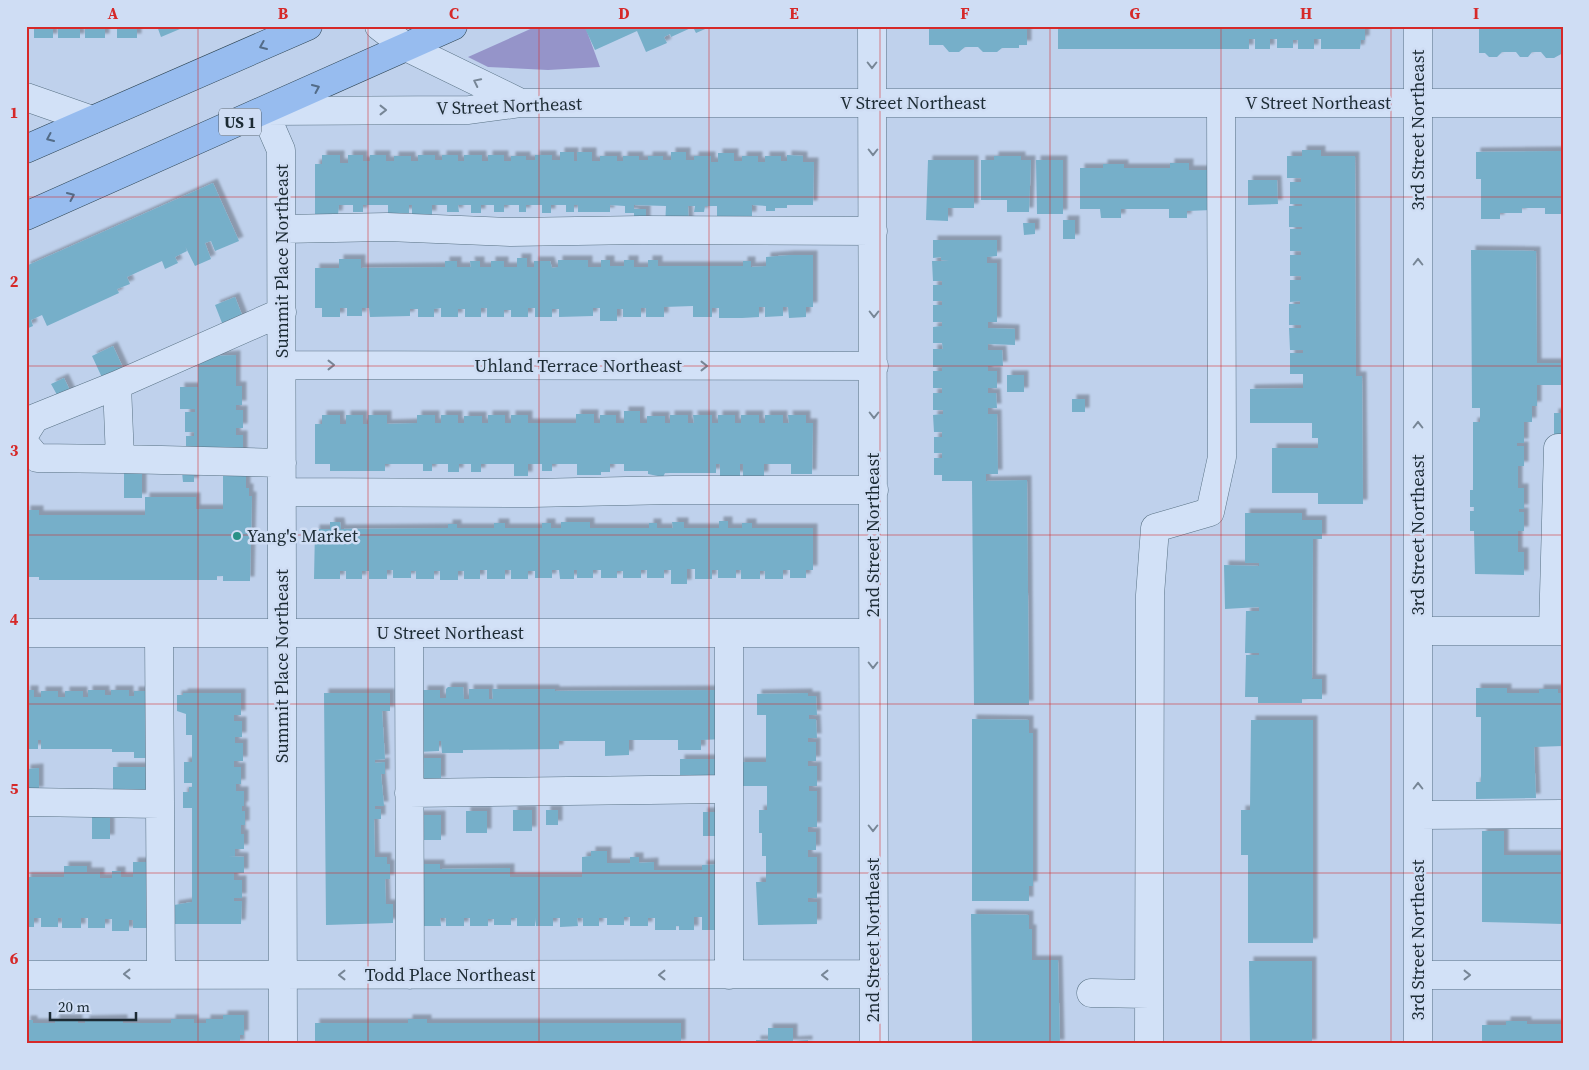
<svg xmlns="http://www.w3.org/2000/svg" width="1589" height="1070" viewBox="0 0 1589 1070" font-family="'Source Serif 4',serif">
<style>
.green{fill:#9594c9}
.building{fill:#76afc9;filter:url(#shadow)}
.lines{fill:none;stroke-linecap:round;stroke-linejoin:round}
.minor-casing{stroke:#587184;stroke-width:29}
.major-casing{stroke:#2d4452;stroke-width:29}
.minor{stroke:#d2e1f7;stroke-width:28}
.major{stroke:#97bcef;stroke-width:28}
.oneway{stroke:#536c88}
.oneway2{stroke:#778696}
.grid{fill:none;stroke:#d62828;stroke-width:1;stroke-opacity:0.55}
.poi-dot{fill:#2a9186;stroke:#cfddf4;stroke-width:2}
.labels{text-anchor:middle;stroke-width:5;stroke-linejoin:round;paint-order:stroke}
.shield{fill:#cfddf4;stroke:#52606e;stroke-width:1}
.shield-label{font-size:16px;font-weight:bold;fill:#1c2b34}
.street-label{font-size:18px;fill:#1c2b34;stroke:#cfddf4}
.poi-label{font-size:18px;fill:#1c2b34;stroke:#cfddf4;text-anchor:start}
.neatline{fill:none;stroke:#d62828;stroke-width:2}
.grid-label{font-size:16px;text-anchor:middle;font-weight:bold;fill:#d62828}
</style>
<defs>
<filter id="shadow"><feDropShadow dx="4.5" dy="-4.5" stdDeviation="1" flood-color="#0004"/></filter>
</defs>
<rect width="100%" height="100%" fill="#bfd1ec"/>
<!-- green -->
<path class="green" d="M537 26H585L600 67 548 70 488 67 468 57Z"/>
<!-- building -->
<path class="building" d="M26 26H137V38H117V28H105V38H85V28H80V38H58V29H53V38H34V28H26Z
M157 26H178L180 29 161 37Z
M584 26H712L696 33 693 27 671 37 670 34 664 37 667 43 646 52 637 31 595 50Z
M929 26H1027V45H1019V48H1002L997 52H983L978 47H965L959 52H949L943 45H929Z
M1058 26H1365V40H1361L1360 49H1321V39H1314V49H1298V40H1293V48H1277V39H1270V49H1255V39H1249V49H1058Z
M1479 26H1563V53L1554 58H1546L1541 52H1532L1528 57H1520L1516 52H1502L1497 57H1489L1485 53H1479Z
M1302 150H1321V156H1355L1356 376H1362L1363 504H1318V493H1272V448H1318V438H1312V423H1250V389L1303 388V374H1290V353H1303V350H1290L1289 328H1301V325H1289V304H1300V301L1290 302V280H1301V276H1290V255H1301V251H1290V229H1302V227H1289V206H1302V204H1290V182H1301V178H1287V156H1302Z
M1563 151V214H1545V208H1522V213H1500V219H1481V179H1476V152Z
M560 152H574V161H577V152H592V161H600V156H617V161H623V156H639V160H648V156H663V160H671V152H686V160H694V156H711V162H718V153H734V161H742V156H758V162H765V156H781V161H787V155L803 156V162H814L813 205H787V208H775V211H766V206L752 205V216H741V227H717V206H705L704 212H694L695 206H688L689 227H665L666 206 634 205V209H646V227H634V213H625V206L610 205V212H578V205H574V212H566V205H551V213H542V205H526V212H519V205H504V212H494V205H481V213H471V205H458L459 212H447V205H432V215L412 214V205H409V213H401V216L388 215V205H363V212H353V205H339L338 215H315V164H322V155H340V163H348V155H363V161H370V155H386V161H394V156H411V161H418V155H435V160H442V155H458V161H464V155H482V161H488V155H504V161H511V156H526V160H535V155H552V160H560Z
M994 156H1021V160H1031L1029 212H1007V200H981V160H994Z
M928 160H974V208H948V221L926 220Z
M1036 160H1063V214H1037Z
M1170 163H1189V170H1212V210L1187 211V218H1169V209H1121V218H1101L1100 209H1080V168H1103V164H1124V168H1170Z
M1248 180H1277L1278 204 1248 205Z
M213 183 239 241 215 251 211 241 205 243 211 259 195 266 185 246 187 251 175 257 178 263 165 269 162 261 127 277 130 284 117 289 119 293 47 326 42 315 31 320 33 326 26 329V266Z
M1063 220H1075V239H1063Z
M1023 223H1035V234L1024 235Z
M933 240H997V256L987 257V263H997V322H988V328L1015 329V345L988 344V350H1002L1003 366H988V371H997V388H988V393H996L997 408H988V414H997L998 474H986V481L1027 480 1029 705H974L972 481H942V475H934V458H942V453H934V437H942V432H934L933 415 943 414V410H933V393H942V388H933V371H942V367H933V349H943L942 343H933V327L942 326V322H933V305H942V301H933V285H942V281H933L932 261H949L941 260V257L933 258Z
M1471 250 1536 251 1537 363H1563V385H1537V406H1532V422H1524V443H1517V446H1524V466H1518V488H1524V509H1519V512H1524V531H1518V552H1524V575L1475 574 1474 531H1470V511H1474V507H1470V490H1473V422H1480V408H1472Z
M790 255H813V307H806V317L789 318 788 307H783V316L765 317V307H759V317L742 318H719V308H712V317H693V306L664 307V317H646V308H641V317H623V309H617V321H600V308H593V316L559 317V309H552V317H535V308H528V317H511V310H504V317H487V308H481V317H465V309H458V317H441V308L434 309V317H418V309H410V316L370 317 369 308H362V316H347V308H340V317H322V308H315V268H339V259H361V268L445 267V261H457V267H471L470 261H480V267H491V261H504V267H517V258H527V267H534V261H550L552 268 558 267V260H588V267H601V260H610V266H624V260H634V267H648V260H658V266H743V261H751V267L766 266V257Z
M235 297 244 320 224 328 215 305Z
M113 346 126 374 105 384 92 356Z
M236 355V386H242V405H236V410H243V428H236V435H243V455L186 457V436H194V432H185V412H195V409H180V387H198V364L215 356Z
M1007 375H1024V392H1007Z
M64 378 73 397 61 402 51 384Z
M1072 399H1085V412H1072Z
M624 411H640V423H647V416H665V423H670V415H688V423H694L693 415H712V423H718V415H735V423H741V415H759V423H765V415H783V423H789L788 415H806V423H813L812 474H791V464H764V476L743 477V464H740V476H720V464H716V473H665L663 477 648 474V471H624V464H610V472H601V475H577V464H552V471H542V464H528V476H514V464H481V472H471V464H459V472H448V464H432V471H423V464H385V471H330V464H315V424H322V415H340V424H346V415H363V424H368V415H387V424L417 423V415H435V423H441V415H458V423H464V416H482V423H488V415H505V423H511V415H528V423H576V414H594V423H600V415H616V423H624Z
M1554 413H1563V442H1554Z
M246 470V488H249V496H252L250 581H223V576H217V580H39V577H26V510H39V515H145V497H196V509H223V471Z
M182 472H194V482H183Z
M124 473H142V498H124Z
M1245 513H1302V520H1322V539H1313L1312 679H1322V699H1302V703H1258V697H1245L1246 655H1259V653H1245L1246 611H1259V607L1225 609 1224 565 1259 566V563H1245Z
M719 521H728V528H742V523H752V528H813V570H806V578H790V570H783V579H765V571H760V579H741V570H736V578H718V570H712V579H695V569H687V584H671V570H664V578H647V570H641V578H623V571H617V578H601V570H593V578H577V570H574V579H560L559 570H552V578H535V571H528V579H511V570H505V579H487V570H480V579H464V571H458V580H440V571H434V579H416V571H411V578H393V570H387V579H369V571H362V579H346V571H340V579H314L315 529H330V522H340L341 529 448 528V524H457V528H494V523H505V528H542V523H551V528H561V522H590V528H649V523H657V528H673L672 522H684V528H719Z
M448 687H463L464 699H469V689H489V699H493L492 689H555V691L719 690 725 739 701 740V750H678V740H629V755L605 756V741H559V749L463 750V753H442L441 741H439V751L418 752 417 699H423V690H440V698H446V689Z
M1476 688H1507V693H1539V689H1558V693H1563V746L1534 747 1536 798 1476 799V782H1481V717H1476Z
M26 690H34V697H41V691H58V697H65V691H83V697H88V690H105V695H111V690H129V696H134V691H154V758H134V752H112V749H41V740H38V749H26Z
M183 693H241V715H234V721H242V737H235V743H243V761H234V767H241V784H236V791H244V806H242V811H245V825H241V834H244V849H235V856H228L244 857V873H234V880H242V898H234V901H242L241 924H174V905L192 902V808H183V792H189V787H192V783H184V762H192V735H186V714L177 711V695H183Z
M324 693H390V711H382L385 759 375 760V763L385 762V774H381L384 806H375V809H381V819H374L375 857H387V864H390V879H385L386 904H393V923L326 925Z
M808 693V696H816L817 715H809V719H816L817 738H808V742H816V761H808V766H817V786H809V791H817V827H808V832H816V850H808V857H817V898H808V902H817V924L758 925 756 882H766V856H762V833H759V810H767V786H739V762H766V715H757V694Z
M972 719 1029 720V733H1033V886H1029V901H972Z
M1251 720H1313V943H1248V855H1241V810H1250Z
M417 758H441V781L418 782Z
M680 759H725V781H680Z
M113 767H155V790H113Z
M39 768V791L26 792V769Z
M513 810H532V831H513Z
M546 810H558V825H546Z
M466 811H487V833H466Z
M703 812H719V836H703Z
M417 815H441V840H417Z
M92 816H110V839H92Z
M1482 831H1504V855H1563V924L1482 922Z
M591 851H607V863H630V857H639V863L654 862V870H702V865L723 864 718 930H702V917H694V930H679V926H676V930H655V918H648V926H630V917H624V925H607V918H599V926H583V918H577L578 926 560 927V918H553V926H536L535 917V926H517V918H511V925H494V919H488V926H470V918H464V926H446V918H440L441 926H423L418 864H440V869L510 868V877H582V857L591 856Z
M133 862H155V928H133V920H129V931H112V919H105V928H88V918H81V928H62V918H58V927H41V918H34V927H26V877H64V866H87V872H100V878H112V871H121V877H133Z
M971 914 1029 915V929H1032V960H1058L1060 1044H972Z
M1249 961H1312V1044H1250Z
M223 1015H244V1035H240V1044H26V1020H33V1023H55V1019H78V1023H85V1020L123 1019V1023H171V1019H194V1023H206V1019H223Z
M408 1019H427V1023H681V1044H315V1023H408Z
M1506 1021H1527V1024H1563V1044H1482V1025H1506Z
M768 1028H793V1041L808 1040V1044H756V1040H768Z"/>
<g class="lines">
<!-- minor casing -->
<g class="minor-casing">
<path id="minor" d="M379 26 406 47 521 103
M872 26 874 1044
M1418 26V1044
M26 97 92 120
M282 229 387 227 511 232 642 230 873 231
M283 365 874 366
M117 385 282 312
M26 432 35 418 117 385 120 459 37 458 26 445
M120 459 282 463
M282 492 532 493 673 490H874
M1418 631H1563
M1553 631 1558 448H1563
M26 633H873
M159 633 161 974
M409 633 410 975
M729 633V975
M409 793 729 789
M26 802 160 804
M1419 815 1563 814
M26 975 874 974
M1418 975H1563
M1091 993 1149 994
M283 1044 281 150 264 111 469 110 521 103H1563
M1149 1044 1150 595 1155 528 1210 512 1222 457 1221 103"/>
</g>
<!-- major casing -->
<g class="major-casing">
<path id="major" d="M26 149 308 26
M26 216 453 26"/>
</g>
<!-- minor -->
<use href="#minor" class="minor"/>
<!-- major -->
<use href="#major" class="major"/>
</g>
<!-- one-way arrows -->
<defs><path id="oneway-chevron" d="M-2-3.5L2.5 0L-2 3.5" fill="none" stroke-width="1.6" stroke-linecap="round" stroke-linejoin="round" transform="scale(1.25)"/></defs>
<g class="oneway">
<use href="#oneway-chevron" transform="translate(263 46) rotate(157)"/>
<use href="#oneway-chevron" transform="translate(316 88) rotate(-24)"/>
<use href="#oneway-chevron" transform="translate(50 138) rotate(156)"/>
<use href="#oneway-chevron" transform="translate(71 196) rotate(-24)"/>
</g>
<g class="oneway2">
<use href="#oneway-chevron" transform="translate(872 65) rotate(90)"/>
<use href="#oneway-chevron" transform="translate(477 82) rotate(-154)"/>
<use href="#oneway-chevron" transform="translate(383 110)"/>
<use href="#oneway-chevron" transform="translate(873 152) rotate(90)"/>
<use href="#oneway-chevron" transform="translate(1418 262) rotate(-90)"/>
<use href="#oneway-chevron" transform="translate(874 314) rotate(90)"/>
<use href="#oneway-chevron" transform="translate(331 365)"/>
<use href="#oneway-chevron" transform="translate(704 366)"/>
<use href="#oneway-chevron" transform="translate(874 415) rotate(90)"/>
<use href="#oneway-chevron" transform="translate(1418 425) rotate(-90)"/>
<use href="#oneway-chevron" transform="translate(873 665) rotate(90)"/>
<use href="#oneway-chevron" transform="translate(1418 786) rotate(-90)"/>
<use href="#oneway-chevron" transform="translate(873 828) rotate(90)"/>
<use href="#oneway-chevron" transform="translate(127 974) rotate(180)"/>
<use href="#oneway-chevron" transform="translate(342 975) rotate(-180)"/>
<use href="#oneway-chevron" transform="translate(662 975) rotate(180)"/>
<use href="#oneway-chevron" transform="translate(825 975) rotate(180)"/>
<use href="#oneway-chevron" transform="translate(1467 975)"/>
</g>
<!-- grid -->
<path class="grid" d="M198 26V1044M368 26V1044M539 26V1044M709 26V1044M880 26V1044M1050 26V1044M1221 26V1044M1391 26V1044M26 197H1563M26 366H1563M26 535H1563M26 704H1563M26 873H1563"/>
<!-- markers -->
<circle class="poi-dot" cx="237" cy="536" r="5"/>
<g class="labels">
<!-- shield labels -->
<rect class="shield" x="219" y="108.5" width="42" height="27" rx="4"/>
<g class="shield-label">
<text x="240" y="128">US 1</text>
</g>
<!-- street labels -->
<g class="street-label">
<text x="913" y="109">V Street Northeast</text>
<text x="1318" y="109">V Street Northeast</text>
<text transform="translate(509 106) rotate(-2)" y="6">V Street Northeast</text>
<text transform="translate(1418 130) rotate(-90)" y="6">3rd Street Northeast</text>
<text transform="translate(282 261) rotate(-90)" y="6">Summit Place Northeast</text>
<text x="578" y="372">Uhland Terrace Northeast</text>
<text transform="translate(873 535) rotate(-90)" y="6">2nd Street Northeast</text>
<text transform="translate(1418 535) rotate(-90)" y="6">3rd Street Northeast</text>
<text x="450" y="639">U Street Northeast</text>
<text transform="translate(282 666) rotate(-90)" y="6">Summit Place Northeast</text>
<text transform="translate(873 940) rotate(-90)" y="6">2nd Street Northeast</text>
<text transform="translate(1418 940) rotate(-90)" y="6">3rd Street Northeast</text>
<text x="450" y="981">Todd Place Northeast</text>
</g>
<!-- poi labels -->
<g class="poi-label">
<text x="247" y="542">Yang's Market</text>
</g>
</g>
<!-- border -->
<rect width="1589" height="1070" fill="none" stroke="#cfddf4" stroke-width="55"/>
<!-- scale -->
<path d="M50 1012v8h86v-8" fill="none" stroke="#1c2b34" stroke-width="2.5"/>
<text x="58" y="1012" font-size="15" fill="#1c2b34" stroke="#cfddf4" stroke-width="4" paint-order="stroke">20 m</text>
<rect x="28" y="28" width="1534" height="1014" class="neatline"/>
<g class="grid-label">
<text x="113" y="19">A</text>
<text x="283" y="19">B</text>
<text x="454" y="19">C</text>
<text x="624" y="19">D</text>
<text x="794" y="19">E</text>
<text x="965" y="19">F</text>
<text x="1135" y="19">G</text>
<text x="1306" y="19">H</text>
<text x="1476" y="19">I</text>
<text x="14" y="118">1</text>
<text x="14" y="287">2</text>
<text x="14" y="456">3</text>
<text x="14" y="625">4</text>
<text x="14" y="794">5</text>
<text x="14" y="964">6</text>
</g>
</svg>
